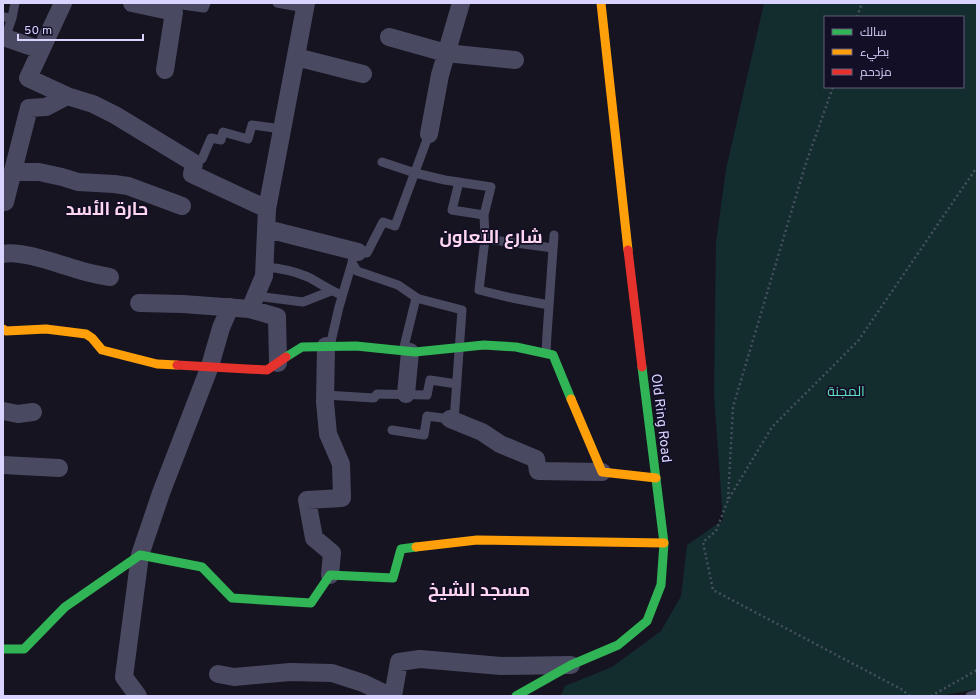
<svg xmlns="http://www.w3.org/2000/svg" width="980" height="699" viewBox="0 0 980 699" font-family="Overpass,Cairo,sans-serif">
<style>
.green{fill:#132c2d;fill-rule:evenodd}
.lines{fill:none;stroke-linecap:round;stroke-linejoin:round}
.path{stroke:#44505f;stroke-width:2.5;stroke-dasharray:2 3;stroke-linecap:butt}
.lane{stroke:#4a4962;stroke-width:9}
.street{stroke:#4a4962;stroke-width:18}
.fast{stroke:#30b455;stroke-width:9}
.slow{stroke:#ff9f0a;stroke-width:9}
.jam{stroke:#e5322d;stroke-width:9}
.labels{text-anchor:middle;stroke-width:3.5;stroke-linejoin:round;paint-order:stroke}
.park-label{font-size:14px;fill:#5fe0c0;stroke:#130f26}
.street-label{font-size:14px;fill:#d9d4ff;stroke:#130f26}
.district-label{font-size:18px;font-weight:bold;fill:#ffd6f0;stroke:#130f26}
</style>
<rect width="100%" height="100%" fill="#161421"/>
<!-- green -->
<path class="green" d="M764 3H977V689L941 696H565L561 695 565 686 612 667 661 631 681 596 687 545 723 520 714 395 716 243 726 169ZM825 17H963V87H825Z"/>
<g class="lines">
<!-- path -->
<path class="path" d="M857 17 862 3
M728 499 733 407 805 166 833 87
M910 696 901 689 713 590 703 542 716 531 728 500 772 427 858 341 977 167
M931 696 977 670"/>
<!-- lane -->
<path class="lane" d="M277 3 305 8
M174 12 175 4 204 8 206 3
M3 17 12 18 15 3
M4 41 12 18
M382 162 415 173 445 180 491 187 484 215 452 210 459 182
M194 163 202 159 211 138 221 140 223 132 248 139 252 125 282 129
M484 215 485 239 553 248
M485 239 479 290 512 298 549 305
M358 252 367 253 383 222 395 226 429 134
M352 263 357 271 398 285 417 298
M265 267C280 268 294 271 308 277 320 283 330 291 342 295
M256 296 303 302 331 291
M330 346 339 307 352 263 354 251
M403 351 416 298 462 310 454 421
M546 353 547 334 554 235
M325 395 374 398 377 394 427 395 430 380 457 384
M392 430 424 435 427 416 450 419
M970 696 977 694"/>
<!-- street -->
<path class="street" d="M63 3 28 78 67 96 93 104 115 115 194 163 192 174 267 209
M132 3 174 12 165 70
M389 37 446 53 515 60
M6 38 41 50
M296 57 363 74
M429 134 440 75 461 3
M13 172H39L62 177 78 182 114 184 128 186 182 206
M3 202H5L29 108 46 107 67 96
M267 229 358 252
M3 254C21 250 58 264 76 269 87 273 99 275 110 277
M139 303 183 304 250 309 277 317 278 363
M250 309 264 276 267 209 306 3
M326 346 325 402 328 434 341 464 342 498 307 500 314 538 332 553 330 575
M406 394 410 352
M3 411 18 414 33 412
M450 419 482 432 500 444 536 459 538 471 602 472
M3 465 59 468
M218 674 234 677 290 672 332 673 363 683 390 696
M138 696 124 677 140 555 161 493 210 366 221 328 230 307
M393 696 399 662 420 659 501 666 571 665"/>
<!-- fast -->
<path class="fast" d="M286 357 302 347 356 346 415 352 484 345 516 347 553 355 571 399
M3 649H24L65 607 140 555 202 567 232 598 311 603 330 575 393 578 401 549 416 547
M516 696 571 665 618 645 647 621 661 585 664 543 642 367"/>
<!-- slow -->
<path class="slow" d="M601 3 628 250
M3 329 6 331 46 329 86 334 92 338 102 350 157 364 177 365
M571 399 602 472 656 478
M416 547 477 540 664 543"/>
<!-- jam -->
<path class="jam" d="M628 250 642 367
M177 365 267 370 286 357"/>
</g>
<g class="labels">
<!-- park labels -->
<g class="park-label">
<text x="846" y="396">المجنة</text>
</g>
<!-- street labels -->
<g class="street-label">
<text transform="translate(662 418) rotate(83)" y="5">Old Ring Road</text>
</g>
<!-- district labels -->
<g class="district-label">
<text x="107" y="215">حارة الأسد</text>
<text x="491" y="243">شارع التعاون</text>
<text x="479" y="596">مسجد الشيخ</text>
</g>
</g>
<!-- border -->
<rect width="980" height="699" fill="none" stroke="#d9d4ff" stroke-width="8"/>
<!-- legend -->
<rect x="824" y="16" width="140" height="72" fill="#130f26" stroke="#625e7d"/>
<rect x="832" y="29" width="20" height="6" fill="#30b455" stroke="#625e7d"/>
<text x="860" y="36" font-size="12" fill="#d9d4ff">سالك</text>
<rect x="832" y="49" width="20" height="6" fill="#ff9f0a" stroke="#625e7d"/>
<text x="860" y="56" font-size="12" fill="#d9d4ff">بطيء</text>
<rect x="832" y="69" width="20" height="6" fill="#e5322d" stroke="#625e7d"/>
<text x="860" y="76" font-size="12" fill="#d9d4ff">مزدحم</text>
<!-- scale -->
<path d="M18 34v6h125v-6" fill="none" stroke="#d9d4ff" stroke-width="2"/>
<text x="24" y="34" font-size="12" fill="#d9d4ff" stroke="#130f26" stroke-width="3" paint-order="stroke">50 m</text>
</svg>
